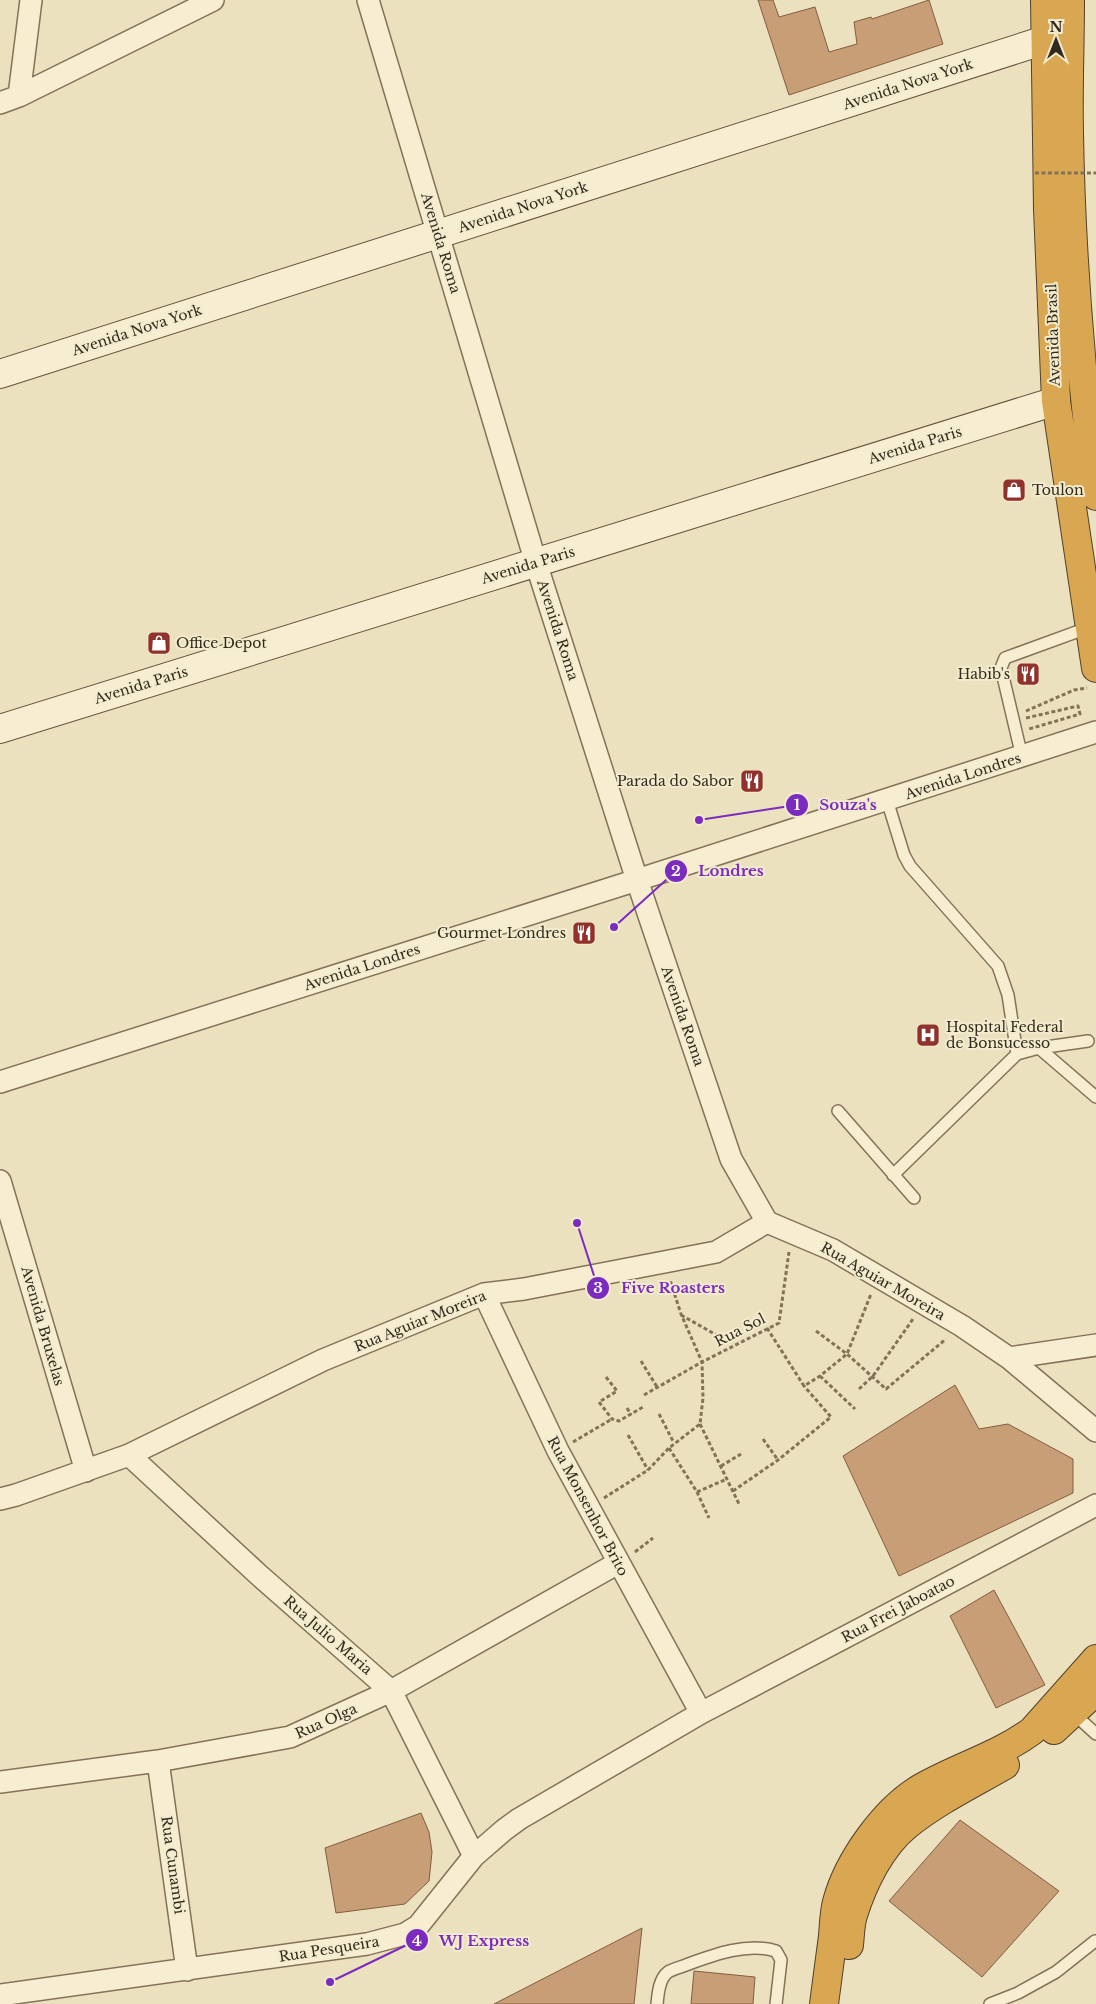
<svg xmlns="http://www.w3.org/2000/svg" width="1096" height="2004" viewBox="0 0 1096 2004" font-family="'Libre Baskerville',serif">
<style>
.building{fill:#c89e76;stroke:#815e3f}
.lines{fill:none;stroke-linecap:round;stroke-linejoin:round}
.lane-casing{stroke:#837258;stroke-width:14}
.street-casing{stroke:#837258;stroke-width:24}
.secondary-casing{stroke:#65533b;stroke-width:30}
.highway-casing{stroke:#51402c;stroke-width:30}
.path{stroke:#837258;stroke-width:3;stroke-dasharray:4 2.5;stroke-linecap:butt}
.lane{stroke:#f7eed1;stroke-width:11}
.street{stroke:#f7eed1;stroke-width:21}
.secondary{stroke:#f7eed1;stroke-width:28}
.highway{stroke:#d9a751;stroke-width:28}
.path-bridge{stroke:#837258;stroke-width:3;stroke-dasharray:4 2.5;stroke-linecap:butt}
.labels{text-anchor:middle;stroke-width:4;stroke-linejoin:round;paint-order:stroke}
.street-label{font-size:14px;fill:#33291c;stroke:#f3ebce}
.poi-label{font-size:14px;fill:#33291c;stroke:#f3ebce;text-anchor:start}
.leader{fill:none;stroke:#7b2cbf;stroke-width:2}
.callout-dot{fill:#7b2cbf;stroke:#f3ebce;stroke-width:2}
.mark-label{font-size:15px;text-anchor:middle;font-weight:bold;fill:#fff}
.callout-label{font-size:15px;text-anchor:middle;font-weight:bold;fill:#7b2cbf;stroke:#f3ebce;stroke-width:4;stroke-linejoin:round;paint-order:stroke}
</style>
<rect width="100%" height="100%" fill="#ece1bf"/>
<!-- building -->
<path class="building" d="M758 0H773L779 17 815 7 829 52 857 44 854 22 871 17 872 19 929 0 943 44 789 95Z
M955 1385 979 1429 1008 1424 1073 1459V1493L899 1576 843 1456Z
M994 1590 1045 1685 996 1708 950 1616Z
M421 1813 429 1832 432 1852 429 1881 405 1904 336 1913 325 1848Z
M960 1820 1059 1891 982 1977 889 1901Z
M642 1928 634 2004H494Z
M694 1971 755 1977 753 2004H691Z"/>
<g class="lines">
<!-- lane casing -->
<g class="lane-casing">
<path id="lane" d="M1022 757 1001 668 1005 658 1090 627
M887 800 904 855 910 866 998 966 1008 995 1017 1054
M1039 1048 1096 1097
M838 1111 914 1198
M893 1175 1017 1054 1039 1048 1088 1041
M1073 1713 1096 1734
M657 2004C658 1994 659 1979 668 1972 673 1969 681 1967 686 1965 713 1955 747 1942 776 1951L781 1960 776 2004
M990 2004 1018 1993 1056 1972 1095 1941"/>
</g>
<!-- street casing -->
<g class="street-casing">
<path id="street" d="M368 0 536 563 637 880 731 1159 767 1222
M19 96 31 0
M0 103 19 96 213 0
M0 1082 637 880 1096 732
M0 1181 86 1471
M767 1222 833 1250 962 1326 1009 1358 1096 1431
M484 1294 558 1451 701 1713
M1009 1358 1096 1345
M129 1455 260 1576 391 1691 474 1856
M0 1499 16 1495 129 1455 323 1360 484 1294 524 1289 716 1252 767 1222
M158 1761 187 1970
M0 1782 158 1761 290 1737 391 1691 618 1563
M0 1995 367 1944 405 1934 418 1926 474 1856 504 1830 519 1819 701 1713 1096 1505"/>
</g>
<!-- secondary casing -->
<g class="secondary-casing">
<path id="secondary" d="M0 374 1045 40
M0 729 1056 401"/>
</g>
<!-- highway casing -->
<g class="highway-casing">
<path id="highway" d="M1045 0 1048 209 1056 401 1096 668
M1070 0C1070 44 1068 89 1069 133 1071 254 1081 376 1096 496
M1054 1730 1096 1691
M849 1945C850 1936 850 1925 853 1915 863 1883 881 1846 907 1825 937 1801 972 1784 1005 1765
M824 2004C827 1981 830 1959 833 1936 834 1925 834 1913 837 1902 848 1861 884 1810 921 1788 957 1767 998 1756 1032 1731L1096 1659"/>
</g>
<!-- path -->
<path class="path" d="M1026 711 1074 690 1087 688
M1026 718 1078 706 1080 714 1029 729
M681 1315 720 1337
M767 1328 804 1386 820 1376 847 1354 871 1294
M816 1331 847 1354 886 1389 946 1339
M641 1361 657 1387
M820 1376 855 1409
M606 1377 617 1391 599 1402 612 1419 619 1421 643 1407
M859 1389 873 1376 913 1319
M644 1395 702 1362 779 1323 789 1252
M627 1408 631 1415
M659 1414 674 1443
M700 1424 739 1504
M628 1435 648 1470
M763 1439 778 1460
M573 1442 612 1419
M669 1448 697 1492 709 1518
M721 1466 741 1454
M733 1491 778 1460 831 1417 804 1386
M697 1492 727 1479
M604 1498 648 1470 669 1448 700 1424 703 1398 702 1362 681 1314 670 1280
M635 1552 653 1538"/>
<!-- lane -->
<use href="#lane" class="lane"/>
<!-- street -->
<use href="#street" class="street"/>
<!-- secondary -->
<use href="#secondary" class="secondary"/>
<!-- highway -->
<use href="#highway" class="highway"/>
<!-- path-bridge -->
<path class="path-bridge" d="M1035 173H1096"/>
</g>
<!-- icons -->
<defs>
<g id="shop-square" transform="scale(1.25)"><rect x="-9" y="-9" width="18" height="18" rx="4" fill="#90312b" stroke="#f3ebce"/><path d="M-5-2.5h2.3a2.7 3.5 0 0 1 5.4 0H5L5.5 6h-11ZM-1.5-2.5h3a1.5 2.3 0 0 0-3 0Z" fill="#fff"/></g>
<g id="restaurant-square" transform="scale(1.25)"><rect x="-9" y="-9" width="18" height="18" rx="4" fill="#90312b" stroke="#f3ebce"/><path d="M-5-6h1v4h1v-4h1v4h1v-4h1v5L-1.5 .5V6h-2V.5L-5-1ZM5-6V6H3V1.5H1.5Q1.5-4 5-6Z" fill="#fff"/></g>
<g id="hospital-square" transform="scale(1.25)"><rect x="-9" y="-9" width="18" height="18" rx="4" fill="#90312b" stroke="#f3ebce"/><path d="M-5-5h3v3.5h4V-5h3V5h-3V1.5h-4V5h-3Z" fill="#fff"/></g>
</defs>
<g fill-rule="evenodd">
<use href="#shop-square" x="1014" y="490"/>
<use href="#shop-square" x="159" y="643"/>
<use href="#restaurant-square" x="1028" y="674"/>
<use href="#restaurant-square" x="752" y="781"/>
<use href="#restaurant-square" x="584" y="933"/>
<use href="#hospital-square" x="928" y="1035"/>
</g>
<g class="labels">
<!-- street labels -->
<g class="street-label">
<text transform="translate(908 84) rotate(-18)" y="5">Avenida Nova York</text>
<text transform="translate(523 207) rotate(-18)" y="5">Avenida Nova York</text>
<text transform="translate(441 243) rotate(73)" y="5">Avenida Roma</text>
<text transform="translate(137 330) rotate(-18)" y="5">Avenida Nova York</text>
<text transform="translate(1053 335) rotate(-92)" y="5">Avenida Brasil</text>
<text transform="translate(915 445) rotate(-17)" y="5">Avenida Paris</text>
<text transform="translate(528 565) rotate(-17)" y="5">Avenida Paris</text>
<text transform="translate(558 630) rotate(72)" y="5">Avenida Roma</text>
<text transform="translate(141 685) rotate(-17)" y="5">Avenida Paris</text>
<text transform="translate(963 776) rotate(-18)" y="5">Avenida Londres</text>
<text transform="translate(362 967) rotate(-18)" y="5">Avenida Londres</text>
<text transform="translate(683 1016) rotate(71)" y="5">Avenida Roma</text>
<text transform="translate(883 1281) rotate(30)" y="5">Rua Aguiar Moreira</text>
<text transform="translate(420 1321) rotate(-22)" y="5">Rua Aguiar Moreira</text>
<text transform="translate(43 1326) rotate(74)" y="5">Avenida Bruxelas</text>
<text transform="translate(740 1330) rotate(-27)" y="5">Rua Sol</text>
<text transform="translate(588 1506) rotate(62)" y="5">Rua Monsenhor Brito</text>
<text transform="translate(898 1609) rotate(-28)" y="5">Rua Frei Jaboatao</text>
<text transform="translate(328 1635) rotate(41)" y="5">Rua Julio Maria</text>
<text transform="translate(326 1721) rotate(-24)" y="5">Rua Olga</text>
<text transform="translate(173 1865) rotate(82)" y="5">Rua Cunambi</text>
<text transform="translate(329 1949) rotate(-9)" y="5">Rua Pesqueira</text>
</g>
<!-- poi labels -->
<g class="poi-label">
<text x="1032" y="495">Toulon</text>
<text x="176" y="648">Office Depot</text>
<text x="1010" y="679" text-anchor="end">Habib's</text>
<text x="734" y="786" text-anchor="end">Parada do Sabor</text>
<text x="566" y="938" text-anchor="end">Gourmet Londres</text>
<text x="946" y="1032">Hospital Federal<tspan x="946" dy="16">de Bonsucesso</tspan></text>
</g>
</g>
<!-- callouts -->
<path class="leader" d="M699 820L797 805M614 927L676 871M577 1223L598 1288M330 1982L417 1940"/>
<g class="callout-dot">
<circle cx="699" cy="820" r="5"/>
<circle cx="614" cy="927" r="5"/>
<circle cx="577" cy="1223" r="5"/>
<circle cx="330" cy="1982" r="5"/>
<circle cx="797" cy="805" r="12"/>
<circle cx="676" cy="871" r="12"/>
<circle cx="598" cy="1288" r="12"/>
<circle cx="417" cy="1940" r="12"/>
</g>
<g class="mark-label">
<text x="797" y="810">1</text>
<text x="676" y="876">2</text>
<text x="598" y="1293">3</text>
<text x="417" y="1946">4</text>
</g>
<g class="callout-label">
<text x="848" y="810">Souza's</text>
<text x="731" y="876">Londres</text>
<text x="673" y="1293">Five Roasters</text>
<text x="484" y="1946">WJ Express</text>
</g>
<!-- north arrow -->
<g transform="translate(1056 40)" stroke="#f3ebce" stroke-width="4" paint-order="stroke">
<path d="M0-4L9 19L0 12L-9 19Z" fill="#33291c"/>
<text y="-8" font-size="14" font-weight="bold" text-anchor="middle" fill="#33291c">N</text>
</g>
</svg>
